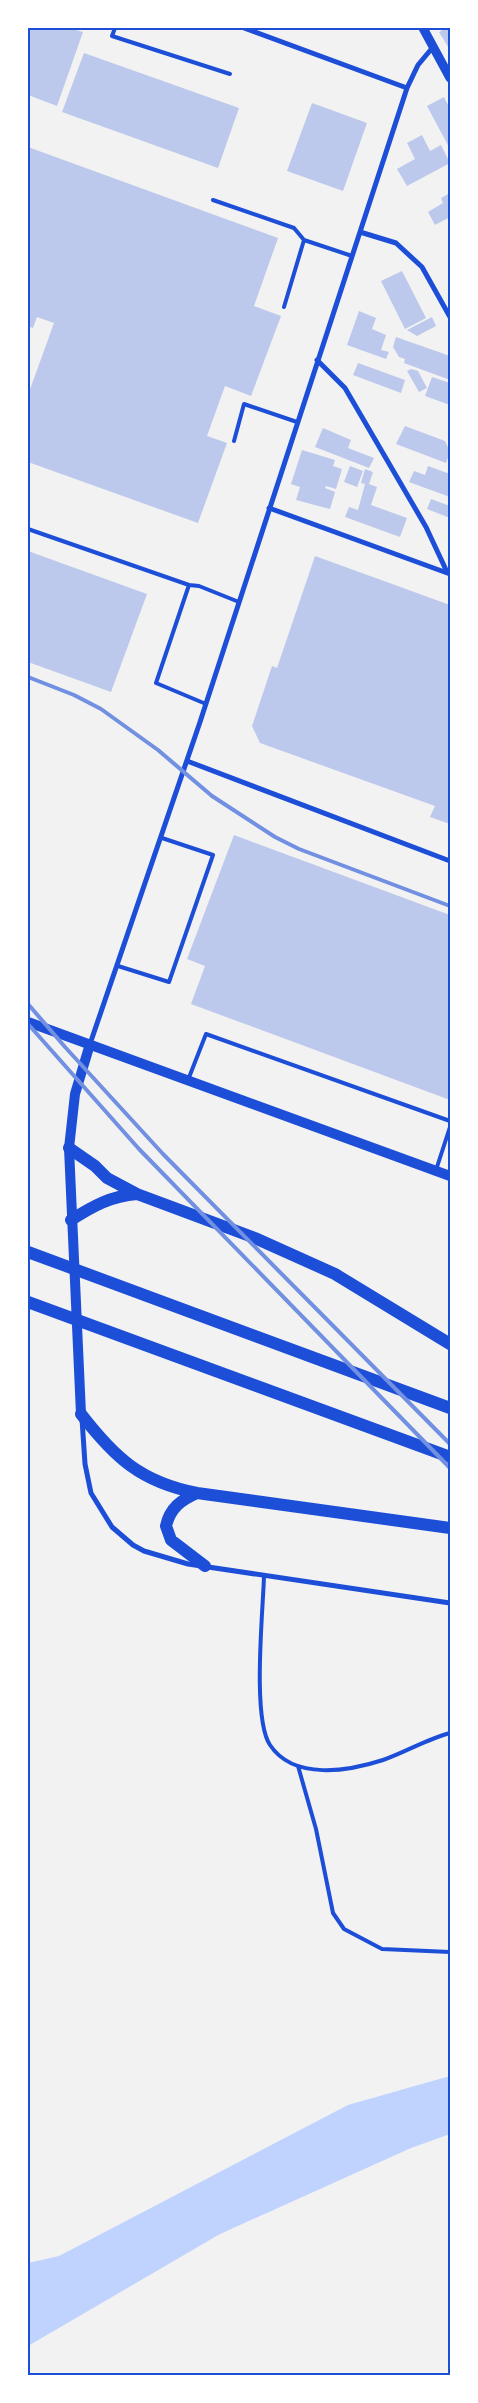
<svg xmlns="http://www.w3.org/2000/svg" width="478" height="2403" viewBox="0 0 478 2403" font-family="Merriweather,serif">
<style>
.water{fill:#bfd3fe}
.building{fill:#bdc9ec}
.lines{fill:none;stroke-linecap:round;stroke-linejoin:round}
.service{stroke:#1d4ed8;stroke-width:4}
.minor{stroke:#1d4ed8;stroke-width:5}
.tertiary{stroke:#1d4ed8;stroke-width:9}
.secondary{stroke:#1d4ed8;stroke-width:10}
.primary{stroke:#1d4ed8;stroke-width:12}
.rail{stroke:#7290e2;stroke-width:4}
.neatline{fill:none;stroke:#1d4ed8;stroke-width:2}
</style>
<rect width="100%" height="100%" fill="#f2f2f2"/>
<!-- water -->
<path class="water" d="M450 2076V2134L411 2148 220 2234 28 2346V2263L59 2256 348 2105Z"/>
<!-- building -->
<path class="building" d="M28 28H69L83 32 57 106 28 95Z
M446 28H450V50L439 32Z
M84 53 239 108 218 168 62 112Z
M444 97 450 109V149L427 106Z
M312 103 367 123 343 191 287 171Z
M422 135 430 151 441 145 450 163 407 186 397 169 415 159 407 143Z
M28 147 278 238 254 306 281 316 251 396 225 386 207 436 227 443 198 523 28 462V395L54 323 37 317 33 328 28 326Z
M450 193V217L435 225 428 212 443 203 441 198Z
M402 271 426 318 405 329 381 281Z
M359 311 376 318 372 329 386 335 381 350 389 352 386 359 347 345Z
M432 317 436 326 417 336 407 330Z
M396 337 450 356V380L404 363 405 359 399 357 393 347Z
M358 363 405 380 401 393 353 375Z
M411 369 418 371 427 388 419 392 407 371Z
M432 377 450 383V405L425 396Z
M405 426 445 441 450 452 446 463 396 444Z
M323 428 351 440 348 448 374 458 369 468 315 447Z
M302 450 335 460 333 466 342 469 336 489 326 486 325 488 335 492 330 509 296 500 300 487 291 484Z
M350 466 363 471 357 487 344 482Z
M428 466 450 474V497L409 482 414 471 425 475Z
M365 469 373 472 369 484 377 487 371 505 407 518 400 537 345 517 349 507 358 510 365 484 361 483Z
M431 499 450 506V518L427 509Z
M28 551 147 594 111 692 28 662Z
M315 556 450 605V824L430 817 435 806 260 743 252 726 272 666 277 668Z
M234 835 450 915V1100L191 1004 205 966 187 959Z"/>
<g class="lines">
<!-- service -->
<path class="service" d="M115 28 112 36 230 74
M213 200 294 228 304 240 352 256
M284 307 304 240
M234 441 244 404 297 422
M28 529 189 585 156 683 206 704
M189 585 199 586 239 602
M118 966 169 982 213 855 162 838
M188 1080 206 1034 450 1121
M436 1170 450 1127
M264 1576C263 1612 252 1718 270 1745 294 1781 349 1771 383 1760 406 1752 427 1739 450 1733
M298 1766 316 1829 333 1913 344 1929 382 1949 450 1952"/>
<!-- minor -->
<path class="minor" d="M244 28 407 88
M360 232 396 243 422 267 450 317
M317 360 345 388 426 527 447 572
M269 508 450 574
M187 761 450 861
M90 1044 200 722 407 88 418 65 433 47
M82 1419 85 1464 91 1493 112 1527 133 1545 144 1551 188 1564 450 1603"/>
<!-- tertiary -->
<path class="tertiary" d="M423 28 450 78"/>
<!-- secondary -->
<path class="secondary" d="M28 1022 450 1176
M81 1414 69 1148 75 1094 90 1044"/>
<!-- primary -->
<path class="primary" d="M69 1148 95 1166 107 1178 137 1194 255 1238 335 1274 450 1344
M71 1220C93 1206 111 1196 137 1194
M28 1252 450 1408
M28 1302 450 1457
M81 1414C115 1458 141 1482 197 1493L450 1528
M197 1493C181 1500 170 1508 166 1526L171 1540 205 1566"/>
<!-- rail -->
<path class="rail" d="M28 677 74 695 101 709 158 750 212 796 275 837 299 849 450 906
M28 1004 65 1047 163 1154 450 1444
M28 1024 139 1149 450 1468"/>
</g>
<!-- border -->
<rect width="478" height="2403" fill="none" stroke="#ffffff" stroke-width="58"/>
<rect x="29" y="29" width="420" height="2345" class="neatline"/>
</svg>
